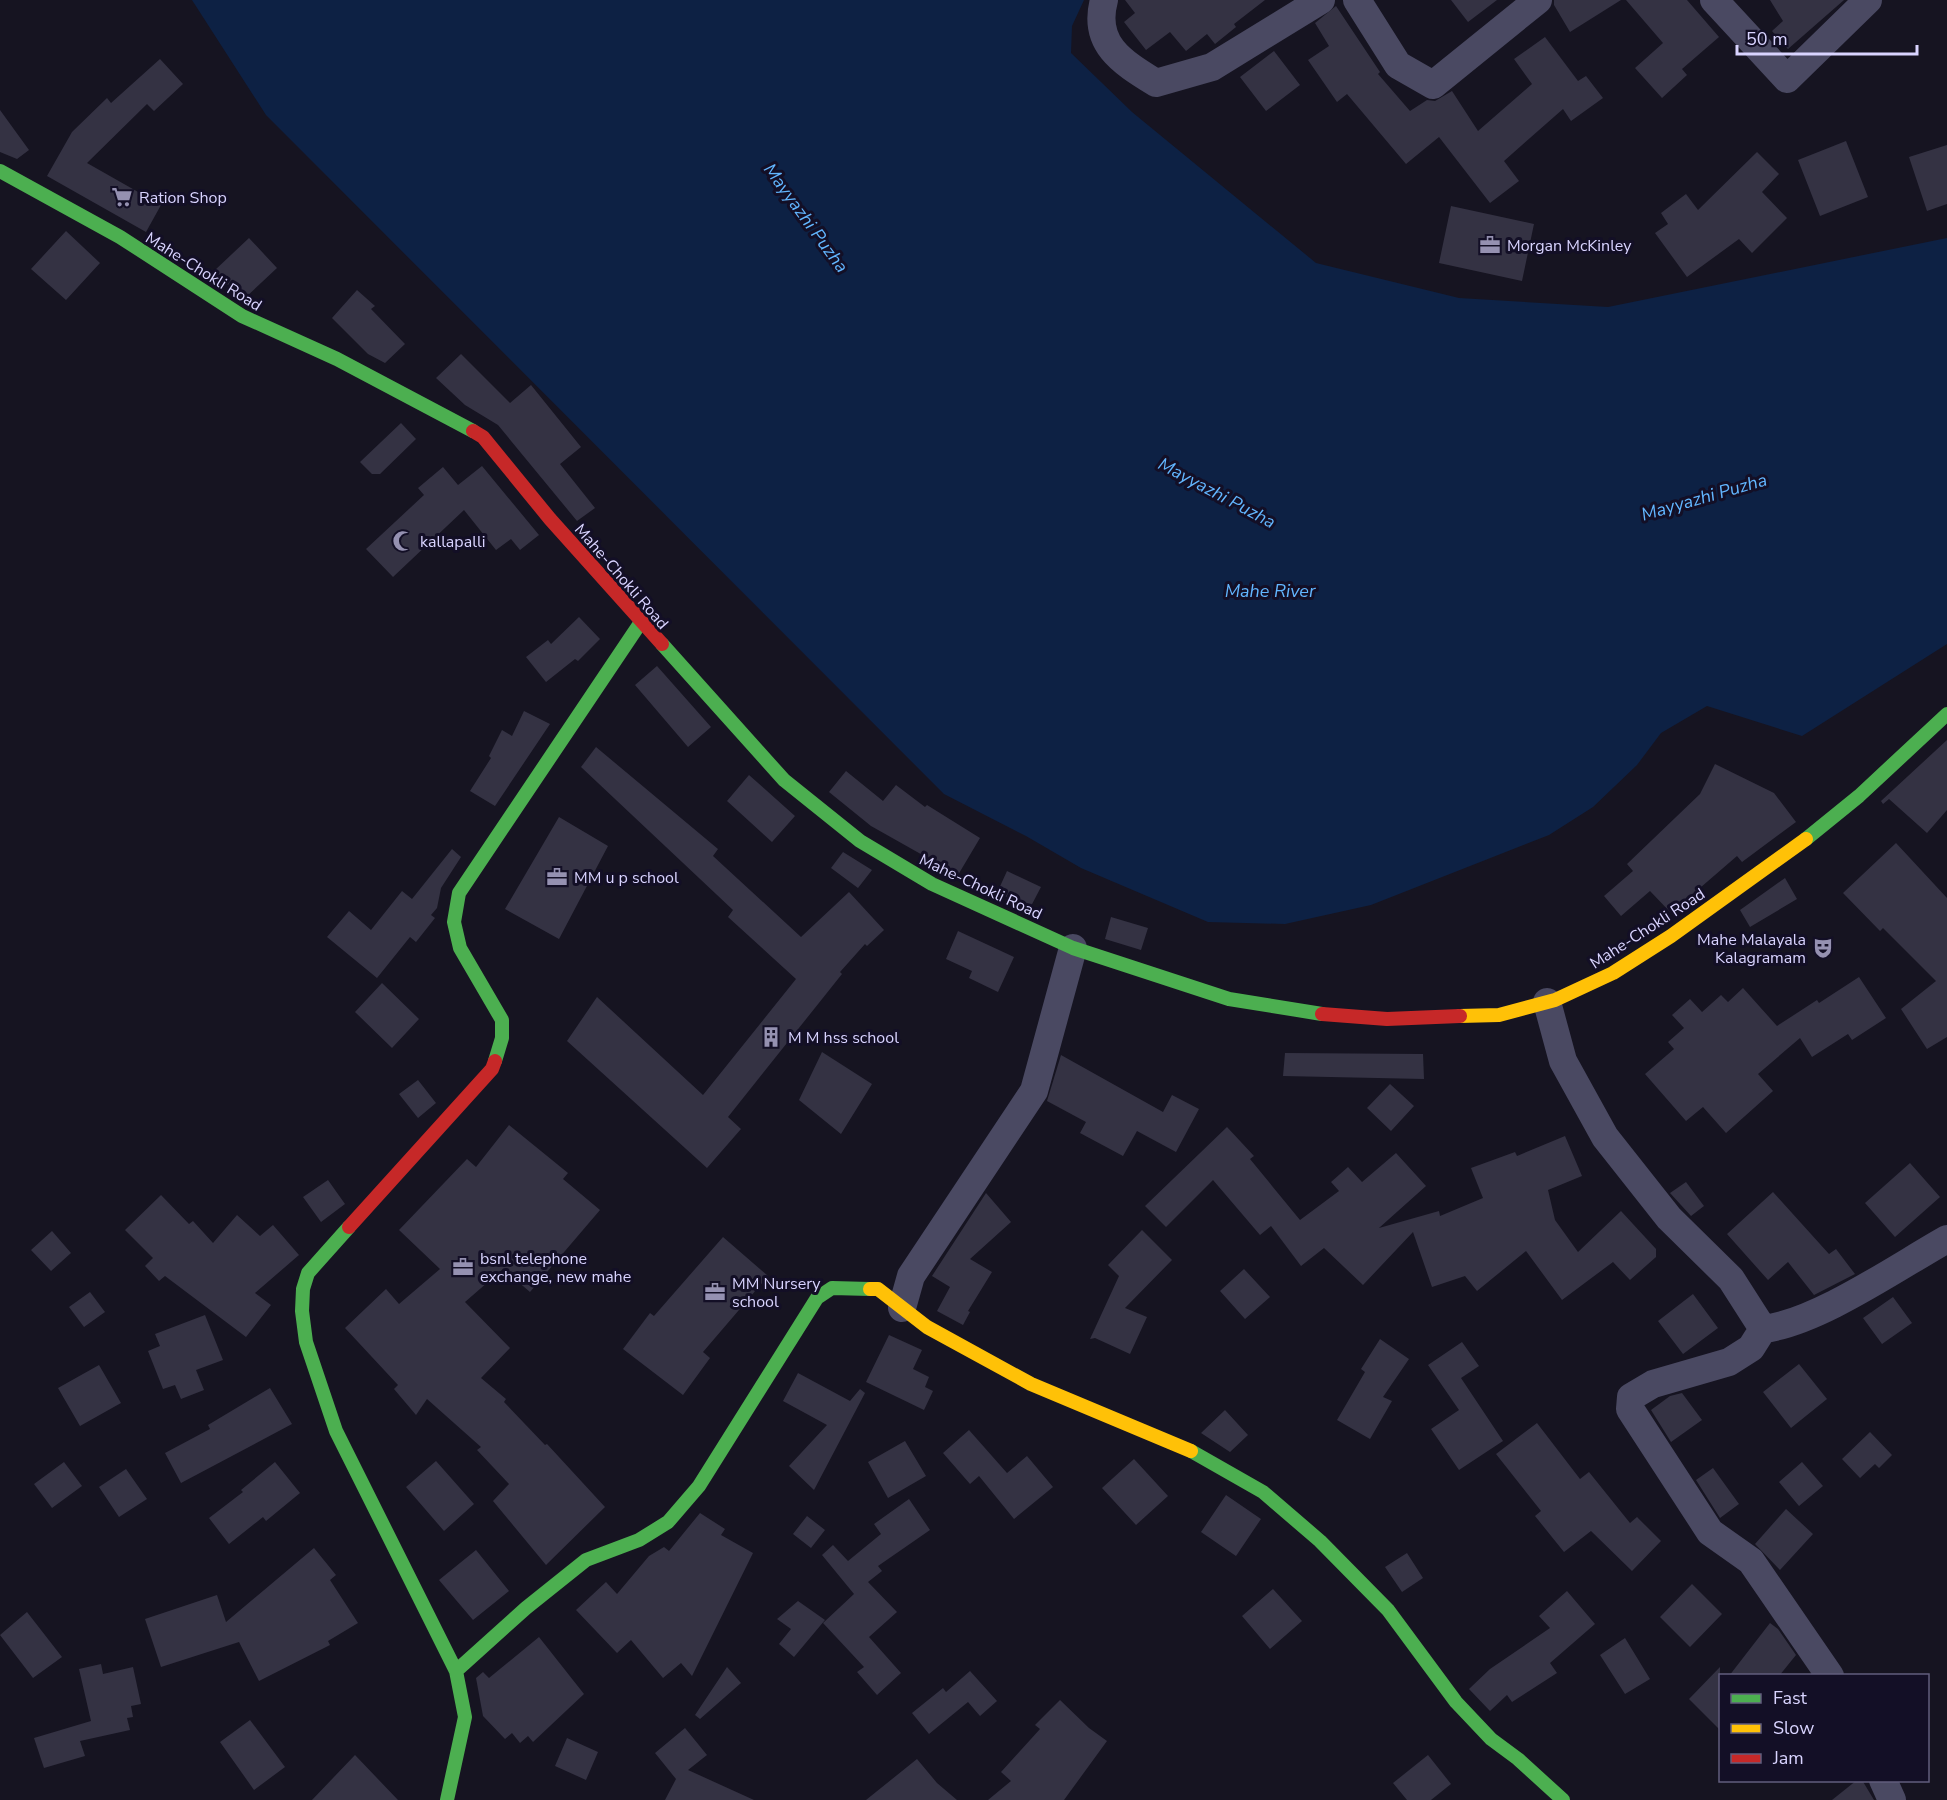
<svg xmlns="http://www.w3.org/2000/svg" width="1947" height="1800" viewBox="0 0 1947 1800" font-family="'Nunito Sans',sans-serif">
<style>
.water{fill:#0d2144}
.building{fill:#343243}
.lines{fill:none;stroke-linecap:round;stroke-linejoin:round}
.street{stroke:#4a4962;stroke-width:28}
.fast{stroke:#4caf50;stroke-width:14}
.slow{stroke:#ffc107;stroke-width:14}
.jam{stroke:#c62828;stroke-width:14}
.labels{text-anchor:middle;stroke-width:6;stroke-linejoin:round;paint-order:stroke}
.poi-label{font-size:16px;fill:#d9d4ff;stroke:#130f26;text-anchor:start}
.street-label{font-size:16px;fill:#d9d4ff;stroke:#130f26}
.water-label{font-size:18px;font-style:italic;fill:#62b6ff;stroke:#130f26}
</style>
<rect width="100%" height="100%" fill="#161421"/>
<!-- water -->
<path class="water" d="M192 0H1084L1072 26 1071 53 1132 112 1316 263 1459 298 1608 307 1947 238V644L1802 736 1707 706 1661 733 1637 765 1593 807 1549 835 1371 905 1285 924 1208 922 1081 868 1026 836 944 794 266 115Z"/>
<!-- building -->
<path class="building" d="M1125 0H1265L1234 24 1236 27 1215 44 1207 34 1186 51 1170 32 1146 50 1124 22 1135 13Z
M1451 0H1497L1468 22Z
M1554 0H1621L1570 32 1554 5Z
M1626 0H1687L1719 37 1682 69 1687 75 1662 98 1635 68 1663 43Z
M1770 0H1844L1788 49 1772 31 1783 21Z
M1336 6 1380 72 1378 74 1410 111 1427 100 1435 101 1452 91 1478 131 1532 84 1514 59 1545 37 1578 81 1586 76 1603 98 1571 121 1563 109 1504 161 1519 181 1490 203 1439 137 1406 164 1347 94 1337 102 1308 60 1329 46 1315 23Z
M1274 51 1300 85 1266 111 1240 77Z
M160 59 183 84 154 111 147 104 87 163 161 205 146 232 47 176 72 132 107 98 111 103Z
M0 110 29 150 17 159 0 152Z
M1846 141 1868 197 1820 216 1798 160Z
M1947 145V204L1927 211 1909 157Z
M1757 152 1779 174 1762 192 1787 218 1752 253 1739 239 1687 277 1655 233 1668 224 1661 213 1686 194 1698 210Z
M1451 206 1534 224 1522 281 1439 263Z
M66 231 100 263 66 300 31 269Z
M249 238 277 268 246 297 225 283 214 271Z
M357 290 375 306 371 309 405 344 385 363 368 354 332 318Z
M461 354 510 403 531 385 581 447 560 464 595 508 577 521 498 425 465 405 436 378Z
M401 423 416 439 380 474H372L360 462Z
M482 466 539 535 520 550 511 539 496 550 464 510 393 577 366 549 424 495 418 488 443 467 458 485Z
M579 617 600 639 578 661 575 659 546 682 526 657 548 640 551 644Z
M657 666 711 727 688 747 635 685Z
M524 711 550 724 495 806 470 791 491 758 489 756 502 730 512 736Z
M1947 740V810L1927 833 1889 799 1883 804 1881 801Z
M596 747 718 849 713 856 801 937 849 892 884 930 867 946 865 944 840 972 842 974 728 1117 741 1129 707 1168 567 1041 597 997 703 1095 796 979 728 917 733 910 581 767Z
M1715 764 1774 793 1796 822 1742 862 1737 856 1671 913 1650 891 1621 916 1604 896 1633 871 1627 864 1700 794Z
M846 771 883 801 896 785 925 807 927 805 980 838 958 875 871 826 829 792Z
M749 775 795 816 772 842 727 801Z
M559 817 608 846 559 939 505 909Z
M1896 843 1947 898V1037L1927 1049 1901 1009 1936 981 1883 928 1880 931 1843 893Z
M452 849 461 857 441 888 437 908 431 915 435 918 416 942 410 937 377 978 327 937 349 911 371 930 402 891 412 899Z
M843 852 872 870 858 888 831 868Z
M1007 871 1041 887 1030 908 997 893Z
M1785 878 1797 899 1750 927 1740 910Z
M1111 917 1148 928 1141 950 1105 939Z
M958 931 1014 957 998 992 969 978 972 971 946 959Z
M1859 977 1886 1018 1852 1040 1848 1034 1812 1057 1800 1038 1758 1074 1773 1091 1726 1133 1703 1107 1686 1121 1645 1074 1674 1049 1668 1042 1684 1028 1672 1015 1690 999 1702 1012 1721 995 1728 1002 1743 988 1777 1026 1817 1000 1819 1003Z
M382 983 419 1019 392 1048 355 1012Z
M822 1052 872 1084 841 1134 799 1100Z
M1285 1053 1423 1054 1424 1079 1283 1076Z
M1061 1055 1163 1112 1172 1095 1199 1109 1176 1152 1137 1131 1123 1156 1080 1133 1086 1122 1047 1101Z
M418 1080 436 1103 418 1118 399 1094Z
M1390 1084 1414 1106 1391 1131 1367 1108Z
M509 1125 568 1173 563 1179 600 1210 530 1292 503 1269 465 1302 510 1348 481 1378 506 1399 504 1402 545 1445 547 1444 605 1507 546 1565 493 1501 509 1484 477 1450 481 1447 427 1399 416 1415 394 1389 398 1385 345 1328 386 1289 399 1304 440 1269 399 1230 467 1159 476 1167Z
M1227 1127 1254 1156 1250 1159 1300 1220 1339 1191 1331 1182 1348 1167 1362 1182 1396 1153 1426 1186 1379 1228 1439 1211 1440 1216 1483 1198 1471 1168 1515 1152 1517 1156 1565 1136 1582 1176 1548 1190 1555 1220 1578 1252 1621 1211 1656 1249V1257L1630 1280 1613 1262 1562 1300 1526 1251 1477 1291 1465 1276 1432 1287 1413 1232 1363 1285 1324 1248 1301 1266 1271 1226 1260 1235 1213 1180 1166 1227 1145 1206Z
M1910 1163 1940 1197 1895 1237 1865 1203Z
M328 1180 345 1204 321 1222 303 1197Z
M1686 1182 1704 1206 1691 1216 1670 1193Z
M1773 1192 1829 1254 1836 1249 1855 1274 1814 1295 1788 1262 1768 1280 1727 1234Z
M986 1193 1011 1222 970 1259 992 1272 968 1311 970 1312 963 1325 937 1311 950 1287 932 1276Z
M161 1195 189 1224 193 1221 213 1243 237 1215 260 1236 273 1225 299 1255 255 1293 271 1305 246 1337 165 1276 159 1281 145 1266 153 1258 125 1230Z
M1142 1230 1172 1260 1125 1308 1147 1317 1130 1354 1095 1338 1090 1339 1119 1276 1108 1265Z
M52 1231 71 1253 51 1271 31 1250Z
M723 1237 768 1276 703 1352 710 1358 683 1395 623 1349 650 1313 654 1316Z
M1244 1269 1270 1297 1245 1319 1220 1291Z
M90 1292 105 1312 84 1327 69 1307Z
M1693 1294 1718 1328 1683 1354 1658 1321Z
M1893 1297 1912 1323 1882 1344 1863 1318Z
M205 1315 223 1360 196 1370 204 1390 181 1399 175 1385 163 1389 148 1351 160 1346 155 1334Z
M889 1335 922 1350 913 1369 929 1377 925 1387 933 1391 924 1410 866 1382Z
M1380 1339 1409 1359 1383 1397 1392 1401 1370 1439 1337 1420 1365 1372 1361 1369Z
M1462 1342 1479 1366 1461 1378 1503 1441 1459 1470 1431 1429 1459 1410 1428 1365Z
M1799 1364 1827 1399 1791 1428 1763 1392Z
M99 1365 121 1403 80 1426 58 1388Z
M798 1373 850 1401 860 1389 865 1393 814 1490 789 1466 827 1425 783 1401Z
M270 1388 292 1424 181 1483 165 1453 210 1429 208 1425Z
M1682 1393 1702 1420 1671 1442 1651 1410 1670 1396Z
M1225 1410 1248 1435 1230 1452 1201 1433Z
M1537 1423 1580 1479 1589 1472 1630 1523 1637 1517 1661 1541 1632 1571 1591 1531 1564 1552 1535 1516 1541 1511 1496 1454Z
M969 1430 1007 1473 1027 1456 1053 1487 1014 1519 979 1476 970 1484 943 1453Z
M1870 1432 1892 1455 1879 1468 1875 1464 1860 1478 1842 1459Z
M905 1441 926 1476 888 1498 868 1462Z
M1134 1459 1168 1496 1136 1525 1102 1488Z
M436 1461 474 1504 444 1531 406 1487Z
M64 1462 82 1486 52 1508 34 1484Z
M275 1462 300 1493 266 1521 263 1517 229 1544 209 1518 243 1492 241 1490Z
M1802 1462 1823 1486 1799 1506 1779 1482Z
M1713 1468 1739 1504 1720 1518 1696 1480Z
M126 1469 147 1499 119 1517 99 1487Z
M1226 1495 1261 1519 1236 1556 1201 1532Z
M909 1499 930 1530 878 1566 882 1571 868 1582 897 1612 869 1637 901 1673 877 1695 857 1672 864 1667 823 1623 854 1594 822 1555 833 1545 848 1561 881 1534 874 1524Z
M1786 1509 1813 1534 1780 1570 1755 1544Z
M700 1513 725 1529 721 1535 753 1553 692 1676 681 1663 663 1678 631 1640 617 1653 576 1610 606 1582 617 1594 649 1556 664 1547 669 1551Z
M807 1516 825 1530 811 1548 793 1534Z
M314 1548 336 1575 330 1580 358 1623 328 1641 330 1645 259 1681 239 1642 161 1667 145 1619 217 1595 226 1622Z
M476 1550 509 1591 473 1620 439 1580Z
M1407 1553 1423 1578 1402 1592 1385 1567Z
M1692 1584 1722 1614 1690 1647 1660 1617Z
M1273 1589 1302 1621 1270 1649 1242 1616Z
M1567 1591 1595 1624 1550 1663 1557 1673 1512 1702 1507 1695 1490 1711 1469 1689 1490 1669 1550 1628 1539 1616Z
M798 1601 825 1620 794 1657 779 1644 791 1629 777 1619Z
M27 1612 62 1657 33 1678 0 1635Z
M1770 1623 1778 1629 1796 1655 1779 1676H1729Z
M539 1637 584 1694 533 1742 528 1736 520 1743 512 1733 505 1739 483 1716 476 1678 483 1672 489 1678Z
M1625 1638 1650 1679 1625 1694 1600 1655Z
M101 1664 103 1674 133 1667 141 1704 131 1706 133 1717 127 1718 130 1730 80 1741 85 1756 44 1768 34 1738 91 1721 79 1669Z
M727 1667 741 1683 700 1719 695 1715Z
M1720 1667V1730L1689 1699Z
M970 1671 997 1701 980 1716 968 1702 929 1734 912 1713 943 1688 946 1692Z
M1060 1700 1089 1728 1107 1741 1064 1800H988L1011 1781 1001 1772 1040 1729 1035 1725Z
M250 1720 285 1767 254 1790 220 1742Z
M685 1728 707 1755 688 1770 754 1800H665L676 1779 655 1753Z
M567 1738 598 1752 586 1780 555 1766Z
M355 1755 398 1800H312Z
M1428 1755 1451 1784 1431 1800H1407L1393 1783Z
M917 1759 937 1783 957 1800H866Z
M1857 1780H1862L1874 1800H1832Z"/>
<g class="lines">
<!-- street -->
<path class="street" d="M1104 0C1092 44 1122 62 1156 83L1212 67 1321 0
M1357 0 1398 65 1433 85 1538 0
M1714 0 1787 79 1868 0
M1547 1002 1563 1061 1605 1137 1669 1218 1731 1279 1763 1329 1751 1348 1729 1362 1653 1384 1631 1397 1630 1409 1710 1532 1751 1561 1830 1676
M902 1308 911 1276 1034 1091 1073 948
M1763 1329C1817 1323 1897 1267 1947 1239
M1883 1780 1892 1800"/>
<!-- fast -->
<path class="fast" d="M0 171 120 237 242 316 337 359 473 431
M662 644 784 780 860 841 932 884 1073 948 1229 999 1322 1014
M1806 839 1859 796 1947 714
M495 1061 502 1038V1020L460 948 454 922 459 893 641 622
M349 1227 308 1273 303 1289 302 1311 306 1342 336 1431 456 1671 465 1717 447 1800
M1191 1451 1263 1492 1320 1541 1388 1610 1456 1702 1491 1739 1518 1759 1563 1800
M456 1671 526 1608 586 1560 639 1540 668 1522 699 1486 817 1298 832 1288 870 1289"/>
<!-- slow -->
<path class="slow" d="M1460 1016 1499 1015 1555 1000 1613 973 1671 936 1806 839
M870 1289H878L927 1327 1031 1384 1191 1451"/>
<!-- jam -->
<path class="jam" d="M473 431 483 437 550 519 662 644
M1322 1014 1387 1019 1460 1016
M349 1227 492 1069 495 1061"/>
</g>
<!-- icons -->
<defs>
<g id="supermarket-bare" transform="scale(1.62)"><path d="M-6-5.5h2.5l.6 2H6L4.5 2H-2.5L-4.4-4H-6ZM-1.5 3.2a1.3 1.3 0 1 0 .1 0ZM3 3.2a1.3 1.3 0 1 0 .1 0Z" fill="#9591b1" stroke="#130f26" stroke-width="2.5" paint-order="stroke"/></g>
<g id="office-bare" transform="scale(1.62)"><path d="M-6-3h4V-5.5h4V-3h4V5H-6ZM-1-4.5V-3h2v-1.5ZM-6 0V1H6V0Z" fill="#9591b1" stroke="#130f26" stroke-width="2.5" paint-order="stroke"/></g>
<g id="mosque-bare" transform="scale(1.62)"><path d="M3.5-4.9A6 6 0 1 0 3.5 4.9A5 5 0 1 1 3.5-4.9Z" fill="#9591b1" stroke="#130f26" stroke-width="2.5" paint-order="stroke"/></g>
<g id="theatre-bare" transform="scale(1.62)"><path d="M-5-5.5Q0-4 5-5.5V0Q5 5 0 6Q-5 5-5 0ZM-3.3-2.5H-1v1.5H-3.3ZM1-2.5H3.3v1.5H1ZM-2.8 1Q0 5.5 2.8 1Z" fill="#9591b1" stroke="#130f26" stroke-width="2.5" paint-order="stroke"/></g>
<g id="building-bare" transform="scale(1.62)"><path d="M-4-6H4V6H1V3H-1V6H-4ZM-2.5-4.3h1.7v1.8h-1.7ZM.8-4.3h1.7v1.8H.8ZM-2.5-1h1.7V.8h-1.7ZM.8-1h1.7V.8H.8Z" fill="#9591b1" stroke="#130f26" stroke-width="2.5" paint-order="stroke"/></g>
</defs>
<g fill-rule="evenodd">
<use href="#supermarket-bare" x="122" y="197"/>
<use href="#office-bare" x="1490" y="245"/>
<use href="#mosque-bare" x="403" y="541"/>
<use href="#office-bare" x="557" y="877"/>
<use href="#theatre-bare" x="1823" y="948"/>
<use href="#building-bare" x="771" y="1037"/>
<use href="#office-bare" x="463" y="1267"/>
<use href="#office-bare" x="715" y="1292"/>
</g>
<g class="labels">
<!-- poi labels -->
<g class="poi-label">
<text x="139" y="203">Ration Shop</text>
<text x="1507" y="251">Morgan McKinley</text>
<text x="420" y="547">kallapalli</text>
<text x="574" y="883">MM u p school</text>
<text x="1806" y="945" text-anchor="end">Mahe Malayala<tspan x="1806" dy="18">Kalagramam</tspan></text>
<text x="788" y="1043">M M hss school</text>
<text x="480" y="1264">bsnl telephone<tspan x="480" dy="18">exchange, new mahe</tspan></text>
<text x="732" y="1289">MM Nursery<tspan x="732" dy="18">school</tspan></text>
</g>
<!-- street labels -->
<g class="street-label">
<text transform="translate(204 271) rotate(32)" y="6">Mahe-Chokli Road</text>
<text transform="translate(622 576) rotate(49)" y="6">Mahe-Chokli Road</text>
<text transform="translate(981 886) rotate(25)" y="6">Mahe-Chokli Road</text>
<text transform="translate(1647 928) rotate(-33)" y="6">Mahe-Chokli Road</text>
</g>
<!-- water labels -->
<g class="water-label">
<text transform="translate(806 218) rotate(54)" y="6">Mayyazhi Puzha</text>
<text transform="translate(1217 493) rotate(28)" y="6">Mayyazhi Puzha</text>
<text transform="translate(1704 497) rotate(-16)" y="6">Mayyazhi Puzha</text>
<text x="1270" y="597">Mahe River</text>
</g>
</g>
<!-- legend -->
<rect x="1719" y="1674" width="210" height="108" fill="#130f26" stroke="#625e7d" stroke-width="1.5"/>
<rect x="1731" y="1694" width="30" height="9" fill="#4caf50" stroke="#625e7d" stroke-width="1.5"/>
<text x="1773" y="1704" font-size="18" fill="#d9d4ff">Fast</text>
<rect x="1731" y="1724" width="30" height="9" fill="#ffc107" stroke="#625e7d" stroke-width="1.5"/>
<text x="1773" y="1734" font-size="18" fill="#d9d4ff">Slow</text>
<rect x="1731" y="1754" width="30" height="9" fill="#c62828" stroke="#625e7d" stroke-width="1.5"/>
<text x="1773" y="1764" font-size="18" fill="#d9d4ff">Jam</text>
<!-- scale -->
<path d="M1737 45v9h180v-9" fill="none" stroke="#d9d4ff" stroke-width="3"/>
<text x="1746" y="45" font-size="18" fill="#d9d4ff" stroke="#130f26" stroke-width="4.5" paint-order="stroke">50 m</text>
</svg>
